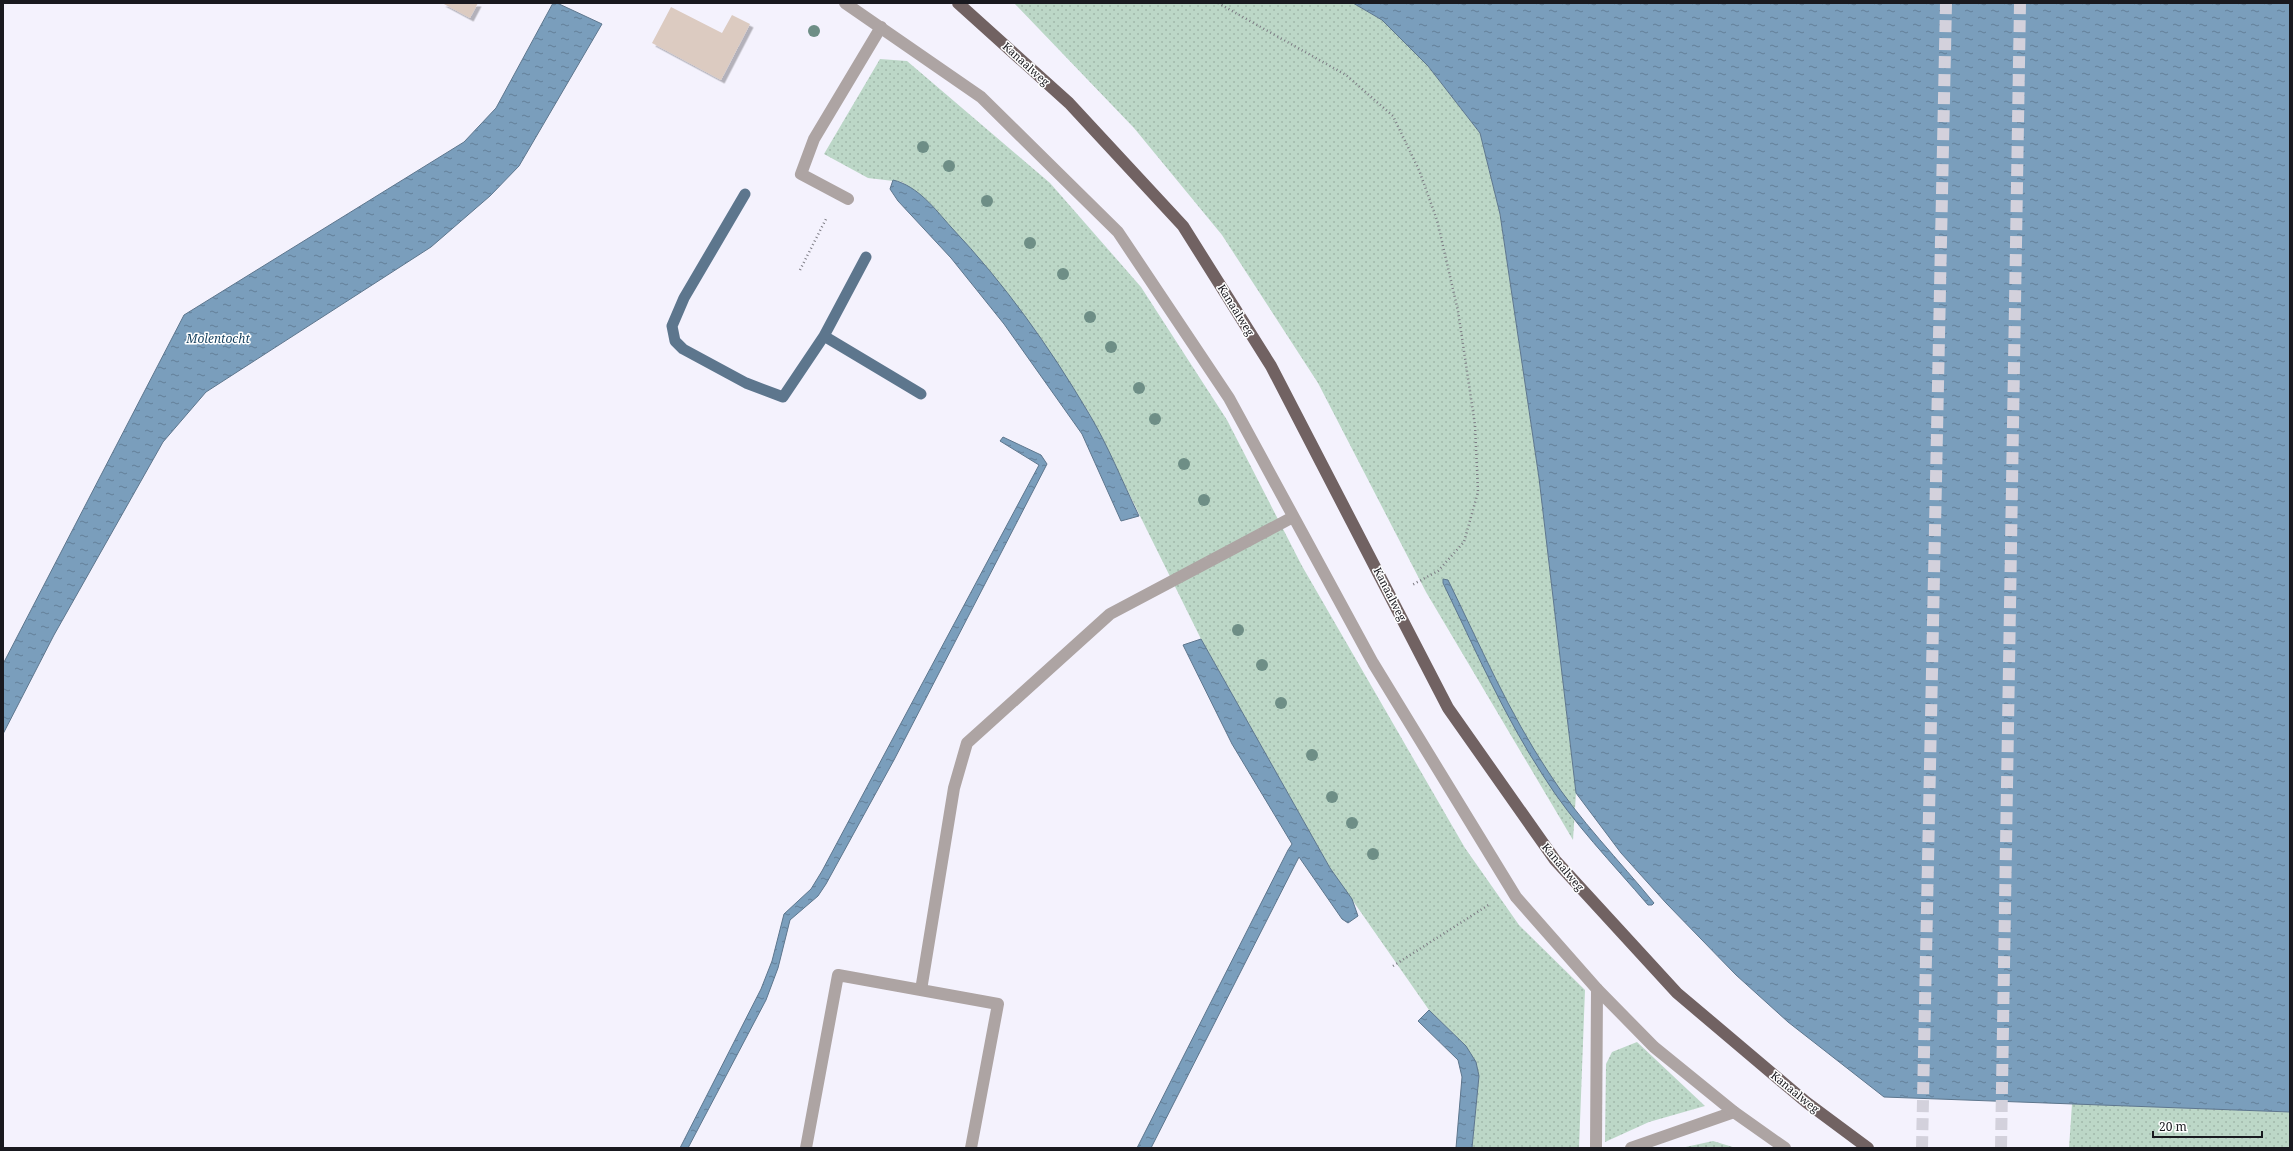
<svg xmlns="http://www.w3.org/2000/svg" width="2293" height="1151" viewBox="0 0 2293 1151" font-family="'Noto Serif',serif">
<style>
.grass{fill:url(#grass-dots)}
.water{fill:url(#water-ripples);stroke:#5d768d}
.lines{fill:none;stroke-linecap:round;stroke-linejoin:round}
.stream{stroke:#5d768d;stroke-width:11}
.building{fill:#dccbc1;filter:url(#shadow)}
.highway-tunnel{stroke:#d3d1dc;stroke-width:12;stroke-dasharray:12 6;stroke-linecap:butt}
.path{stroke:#7c7b83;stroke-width:2.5;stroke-dasharray:1 3;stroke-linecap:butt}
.lane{stroke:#ada4a3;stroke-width:12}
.street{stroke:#ada4a3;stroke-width:12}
.primary{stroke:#716262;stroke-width:12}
.tree{fill:#6e8e86}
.labels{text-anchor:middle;stroke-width:3;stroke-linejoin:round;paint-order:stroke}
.street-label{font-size:11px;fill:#19191f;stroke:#fff}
.water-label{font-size:12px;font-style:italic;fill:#133f5e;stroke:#fff}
</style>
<defs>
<pattern id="grass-dots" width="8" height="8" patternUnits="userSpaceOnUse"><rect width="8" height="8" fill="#bcd7c7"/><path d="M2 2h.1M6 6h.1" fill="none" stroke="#a1b8aa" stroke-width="1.8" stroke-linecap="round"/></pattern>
<pattern id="water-ripples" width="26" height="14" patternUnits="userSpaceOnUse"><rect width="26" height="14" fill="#7a9ebc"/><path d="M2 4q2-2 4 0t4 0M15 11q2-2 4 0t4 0" fill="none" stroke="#638098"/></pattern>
<filter id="shadow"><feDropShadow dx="3.5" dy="3.5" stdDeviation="0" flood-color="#0004"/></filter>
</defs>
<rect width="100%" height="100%" fill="#f4f2fd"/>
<!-- grass -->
<path class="grass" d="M1014 3H1353L1382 20 1428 66 1480 133 1500 214 1539 478 1576 793 1573 840 1426 592 1318 383 1222 235 1134 128Z
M880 59 907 61 1050 183 1141 287 1227 420 1302 566 1465 848 1519 925 1585 990 1579 1148H1472L1479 1076 1466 1046 1429 1010 1330 868 1201 639 1089 413 1036 331 930 204 902 182 868 178 824 154Z
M1637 1042 1705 1106 1649 1122 1605 1142 1606 1064 1612 1052Z
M2072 1104 2290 1112V1148H2069Z
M1713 1141 1736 1148H1681Z"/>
<!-- water -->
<path class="water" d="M553 3H557L602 24 519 166 490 196 431 247 206 392 163 442 54 635 3 734V664L184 315 464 142 496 108Z
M1353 3H2290V1112L1884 1097 1788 1022 1736 975 1666 903 1621 853 1576 793 1539 478 1500 214 1480 133 1428 66 1382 20Z
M893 180C918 186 935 209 951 227 1004 283 1049 346 1088 412 1108 445 1122 481 1139 516L1121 521 1082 434 1004 324 951 258 898 201 890 189Z
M1003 437 1041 455 1047 464 894 760 826 884 818 896 790 920 778 968 766 1000 688 1148H680L761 989 772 961 784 914 811 889 822 871 1039 465 1000 441Z
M1443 579 1448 580C1480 645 1509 713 1549 773 1579 820 1619 860 1654 903L1652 905H1648C1613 864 1572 822 1544 777 1504 716 1475 649 1443 583Z
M1201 639 1330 868 1352 899 1358 916 1348 923 1342 919 1299 857 1151 1148H1137L1288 850 1292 844 1232 744 1183 645Z
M1429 1010 1466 1046 1476 1062 1479 1076 1472 1148H1456L1462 1077 1458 1060 1418 1021Z"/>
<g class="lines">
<!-- stream -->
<path class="stream" d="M745 194 684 298 672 326 675 341 683 349 746 383 783 397 824 336 921 394
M824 336 866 257"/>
</g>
<!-- building -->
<path class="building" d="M442 3H478L470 18Z
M671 7 722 33 732 15 750 24 721 80 652 43Z"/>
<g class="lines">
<!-- highway-tunnel -->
<path class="highway-tunnel" d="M1922 1148 1946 3
M2001 1148 2020 3"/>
<!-- path -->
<path class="path" d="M1218 3 1346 75 1393 116 1419 170 1437 220 1458 311 1475 425 1478 492 1464 542 1438 571 1412 585
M800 270 827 217
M1393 966 1490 904"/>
<!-- lane -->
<path class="lane" d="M848 199 801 174 814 139 881 27
M921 990 954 788 967 743 1110 614 1293 517
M806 1148 838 975 998 1004 971 1148
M1596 1148 1597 989
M1631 1148 1734 1112"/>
<!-- street -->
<path class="street" d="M845 3 981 97 1118 232 1229 398 1373 663 1516 897 1597 989 1654 1047 1734 1112 1785 1148"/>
<!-- primary -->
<path class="primary" d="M958 3 1069 103 1183 226 1271 366 1448 708 1555 860 1677 993 1806 1102 1868 1148"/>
</g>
<!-- trees -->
<g class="tree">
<circle cx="814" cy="31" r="6"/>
<circle cx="923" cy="147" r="6"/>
<circle cx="949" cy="166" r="6"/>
<circle cx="987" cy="201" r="6"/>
<circle cx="1030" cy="243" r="6"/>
<circle cx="1063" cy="274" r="6"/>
<circle cx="1090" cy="317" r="6"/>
<circle cx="1111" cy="347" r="6"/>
<circle cx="1139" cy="388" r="6"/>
<circle cx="1155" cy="419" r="6"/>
<circle cx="1184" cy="464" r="6"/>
<circle cx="1204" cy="500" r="6"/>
<circle cx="1238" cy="630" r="6"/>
<circle cx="1262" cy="665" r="6"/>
<circle cx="1281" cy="703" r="6"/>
<circle cx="1312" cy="755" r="6"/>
<circle cx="1332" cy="797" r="6"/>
<circle cx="1352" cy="823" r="6"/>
<circle cx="1373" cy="854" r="6"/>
</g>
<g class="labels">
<!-- street labels -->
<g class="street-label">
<text transform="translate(1026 64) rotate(42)" y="4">Kanaalweg</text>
<text transform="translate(1236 310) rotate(58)" y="4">Kanaalweg</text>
<text transform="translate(1390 594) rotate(63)" y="4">Kanaalweg</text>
<text transform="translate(1563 867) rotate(50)" y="4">Kanaalweg</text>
<text transform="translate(1795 1092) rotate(39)" y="4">Kanaalweg</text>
</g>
<!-- water labels -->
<g class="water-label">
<text x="218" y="343">Molentocht</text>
</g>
</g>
<!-- border -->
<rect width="2293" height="1151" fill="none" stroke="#19191f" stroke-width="8"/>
<!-- scale -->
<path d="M2153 1131v6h109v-6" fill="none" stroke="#19191f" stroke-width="2"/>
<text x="2159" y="1131" font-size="12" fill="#19191f" stroke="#ffffff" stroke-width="3" paint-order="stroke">20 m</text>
</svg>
